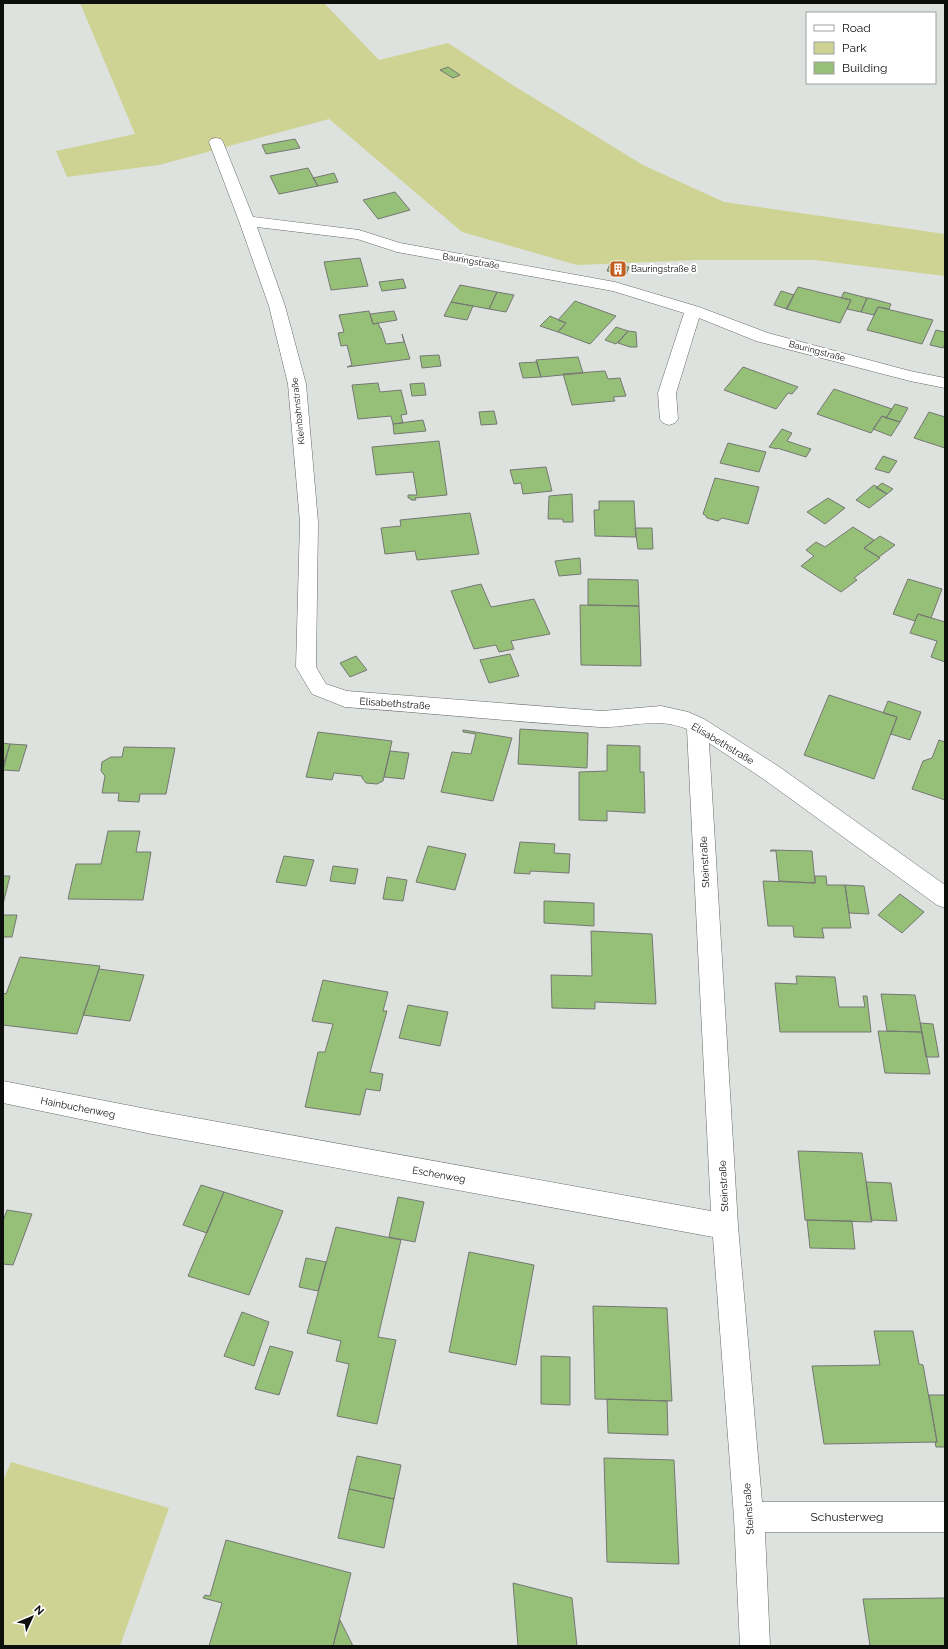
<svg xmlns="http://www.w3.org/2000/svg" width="948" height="1649" viewBox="0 0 948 1649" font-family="Raleway,sans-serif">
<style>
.green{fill:#ced394}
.building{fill:#96c078;stroke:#757773}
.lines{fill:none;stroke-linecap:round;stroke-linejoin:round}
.minor-casing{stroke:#666a67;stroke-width:1}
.minor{fill:#fff;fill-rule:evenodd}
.labels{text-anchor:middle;stroke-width:4;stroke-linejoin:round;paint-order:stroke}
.far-street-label{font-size:9px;fill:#0d0f0d;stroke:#fff}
.far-poi-label{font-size:9px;fill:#0d0f0d;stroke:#fff;text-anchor:start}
.street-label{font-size:10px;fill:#0d0f0d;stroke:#fff}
.near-street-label{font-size:12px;fill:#0d0f0d;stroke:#fff}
</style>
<rect width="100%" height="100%" fill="#dde2de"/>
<!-- green -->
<path class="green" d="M80 3H324L379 60 448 43 511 84 643 165 724 202 945 234V276L814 260H698L577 265 462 232 329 119 159 165 67 177 56 151 135 134Z
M11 1462 169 1508 120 1646H3V1481Z"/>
<!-- building -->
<path class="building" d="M448 67 460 75 453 78 440 70Z
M295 139 300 148 266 154 262 145Z
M308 168 318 186 279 194 270 176Z
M334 173 338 182 318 186 313 178Z
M395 192 410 210 378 219 363 200Z
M360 258 368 286 331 290 324 262Z
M610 264 629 267 626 274 607 271Z
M403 279 406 288 382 291 379 282Z
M460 285 497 292 489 309 451 302Z
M798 287 851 300 840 323 786 309Z
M781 291 794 295 787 309 774 305Z
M497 292 514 295 506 312 489 309Z
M844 292 867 298 861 312 847 309 851 300 841 298Z
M867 298H869L891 304 889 309 878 307 874 315 861 312Z
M575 301 616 316 590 344 558 332 566 323 558 320Z
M451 302 473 306 467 320 444 316Z
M878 307 933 320 922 344 867 330Z
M369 311 373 324 378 323 380 328H381L386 344 404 342 402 334 410 359 347 367 352 365 347 345 341 346 338 333 344 332 339 315Z
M394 311 397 320 373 324 370 314Z
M550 316 566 323 558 332 540 326Z
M616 327 628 331 616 344 605 340Z
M936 330 945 332V344L943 348 930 345Z
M628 331 636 332 637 347H630L618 343Z
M439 355 441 366 422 368 420 356Z
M578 357 583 373 541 377 536 360Z
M537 362 541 377 523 378 519 363Z
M743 367 798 387 792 394 788 393 776 409 724 390Z
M605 371 608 379 620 378 626 396 613 397 615 401 572 405 563 374Z
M378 383 380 392 401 390 407 414 401 415 403 423 393 424 391 416 358 419 352 385Z
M424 383 426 395 412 396 410 384Z
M834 389 892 409 886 418 882 416 871 433 817 414Z
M895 404 908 408 900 422 886 418Z
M494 411 497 424 481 425 479 412Z
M929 412 945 417V448L914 438Z
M882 416 900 422 891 436 873 429Z
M423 420 426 431 394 434 393 424Z
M782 429 792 433 787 441 811 449 806 457 777 448V449L769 447Z
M439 441 447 495 415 498 416 500H411L410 498H408V495H417L413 472 376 475 372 447Z
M728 443 766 452 759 472 720 463Z
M883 456 897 461 889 473 875 469Z
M546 467 552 491 523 494 521 483 514 484 510 470Z
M715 478 759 487 748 524 722 518 718 521 707 518 705 515 703 514Z
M882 483 893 489 887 494 876 488Z
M874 485 887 494 869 508 856 500Z
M572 494 573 522H563V519H548L549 496Z
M828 498 845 508 825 524 807 512Z
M599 501H634L636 537 595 536 594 510H599Z
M470 513 479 554 417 560 415 551 385 554 381 528 401 526 400 520Z
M853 527 874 540 864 548 880 558 854 578 857 580 841 592 801 566 814 556 806 550 816 542 825 547Z
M635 528H652L653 549H638Z
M880 536 895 545 879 557 864 548Z
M580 558 581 574 559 576 555 561Z
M588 579 638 580 639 606 588 605Z
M908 579 942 589 931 618 918 614 915 621 893 614Z
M481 584 491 607 534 599 550 634 511 641 514 649 499 652 496 645 474 649 451 591Z
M580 605 639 606 641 666 581 665Z
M918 614 945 622V662L931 657 937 641 910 633Z
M510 654 519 676 489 683 480 660Z
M356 656 367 670 350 677 340 663Z
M829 695 897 717 874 779 804 755Z
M888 701 921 712 910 740 891 734 897 717 883 713Z
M520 729 588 733 587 768 518 764Z
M463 730 512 738 493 801 441 792 452 752 471 754 476 734 463 732Z
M318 732 392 741 383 781 377 784 366 783 362 778V776L334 773 332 780 306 777Z
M939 740 945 742V800L912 789 923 761 932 758Z
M3 743 10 744 3 766Z
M10 744 27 745 19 771 3 770Z
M607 745 640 746V772H644L645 813 607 811V821L579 820V772L607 771Z
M124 747 175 748 166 794H140L139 802 118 801 119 793H102L105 776 101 771 102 762 111 757H122Z
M390 751 409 753 404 779 384 777Z
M108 831H140L136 852H151L143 900 68 899 76 864H101Z
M520 842 555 844 554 853 570 854 569 873 530 871V874L514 873Z
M428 846 466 854 455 890 416 882Z
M771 850 812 851 815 883 779 881 776 851H770Z
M284 856 314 860 306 886 276 882Z
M333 866 358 869 355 884 330 881Z
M3 876H10L3 904Z
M815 876H826L827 885H845L851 928H822L824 938 794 937 793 926H768L763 881 815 883Z
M387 877 407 880 403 901 383 899Z
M845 885 864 886 869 914 849 913Z
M900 894 924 912 902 933 878 915Z
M544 901 594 903V926L544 923Z
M3 915H17L12 937H3Z
M591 931 652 934 656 1004 595 1002V1009L552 1008 551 975 592 976Z
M20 957 100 966 77 1034 3 1025V993L6 994Z
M99 969 144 975 130 1021 83 1015Z
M796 976 835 977 839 1007H865L863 996H867L871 1032H780L775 983 797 984Z
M323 980 388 992 383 1011H387L370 1072 383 1074 380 1091 366 1089 360 1115 305 1107 318 1052H325L333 1024 312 1021Z
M881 994 915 995 922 1032 887 1031Z
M408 1005 448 1012 440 1046 399 1038Z
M920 1023 933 1024 939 1057H926Z
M878 1031 922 1032 930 1074 885 1073Z
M798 1151 862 1153 872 1222 805 1220Z
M866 1182 891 1183 897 1221 871 1220Z
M201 1185 224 1192 207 1233 183 1225Z
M224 1192 283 1211 249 1295 188 1276Z
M398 1197 424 1202 415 1242 389 1237Z
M7 1210 32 1214 13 1265 3 1264V1221Z
M807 1220 852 1221 855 1249 810 1248Z
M336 1227 401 1240 378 1337 396 1340 377 1424 337 1416 349 1364 336 1361 341 1341 307 1333Z
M469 1252 534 1265 516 1365 449 1352Z
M306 1258 326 1262 318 1291 299 1287Z
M593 1306 667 1308 672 1401 595 1399Z
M242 1312 269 1322 254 1366 224 1356Z
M874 1331H913L919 1364 923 1365 937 1442 824 1444 812 1366 880 1365Z
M270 1346 293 1352 279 1395 255 1389Z
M541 1356 570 1357V1405L541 1404Z
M929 1395H945V1447H936L935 1442H937Z
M607 1399 667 1401 668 1435 608 1433Z
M357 1456 401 1465 394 1499 349 1489Z
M604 1458 674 1460 679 1564 607 1562Z
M349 1489 394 1499 384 1548 338 1538Z
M226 1540 351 1573 333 1646H209L222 1603 203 1598 205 1595 210 1596Z
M513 1583 572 1598 577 1646H518Z
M945 1598V1646H870L863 1599Z
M340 1620 353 1646H333Z"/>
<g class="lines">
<!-- minor casing -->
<g class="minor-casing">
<path id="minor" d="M216 138 221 139 223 142 253 217 359 230 400 243 615 282 699 307 768 333 910 371 945 378V388L910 381 756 341 699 318 676 393 678 419 675 423 669 425 663 423 660 419 658 393 684 313 613 291 397 252 357 239 257 227 285 306 306 384 318 522 316 667 326 684 347 691 602 711 661 706 688 712 704 719 778 766 945 885V908L937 905 762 778 709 743 738 1226 762 1502H945V1532H765L770 1646H740L734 1517 713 1237 152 1134 3 1103V1081L152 1110 711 1211 687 729C655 716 631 728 600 727 515 722 430 713 345 707L312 694 296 667 300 522 288 384 269 306 239 221 209 142 211 139Z"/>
</g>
<!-- minor -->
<use href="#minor" class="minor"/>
</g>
<!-- icons -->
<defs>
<g id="building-square" transform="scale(0.9)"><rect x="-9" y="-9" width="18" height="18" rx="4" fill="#bf5e1f" stroke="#fff"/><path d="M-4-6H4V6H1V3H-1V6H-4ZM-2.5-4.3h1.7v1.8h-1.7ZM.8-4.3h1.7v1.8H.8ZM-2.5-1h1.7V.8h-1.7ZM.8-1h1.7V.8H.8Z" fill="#fff"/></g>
</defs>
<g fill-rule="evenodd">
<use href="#building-square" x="618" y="269"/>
</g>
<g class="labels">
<!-- far-street labels -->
<g class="far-street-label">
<text transform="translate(471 261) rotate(10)" y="3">Bauringstraße</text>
<text transform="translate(817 351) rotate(15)" y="3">Bauringstraße</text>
<text transform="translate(298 411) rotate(-96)" y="3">Kleinbahnstraße</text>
</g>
<!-- far-poi labels -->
<g class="far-poi-label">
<text x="631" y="272">Bauringstraße 8</text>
</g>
<!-- street labels -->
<g class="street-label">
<text transform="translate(395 703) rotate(4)" y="4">Elisabethstraße</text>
<text transform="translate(723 743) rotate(31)" y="4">Elisabethstraße</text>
<text transform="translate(704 862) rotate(-93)" y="4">Steinstraße</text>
<text transform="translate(78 1107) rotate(11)" y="4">Hainbuchenweg</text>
<text transform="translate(439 1174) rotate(10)" y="4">Eschenweg</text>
<text transform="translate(723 1186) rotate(-93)" y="4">Steinstraße</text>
<text transform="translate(748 1509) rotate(-94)" y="4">Steinstraße</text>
</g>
<!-- near-street labels -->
<g class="near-street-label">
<text x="847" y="1521">Schusterweg</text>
</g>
</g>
<!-- border -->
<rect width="948" height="1649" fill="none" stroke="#0d0f0d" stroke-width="8"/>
<!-- legend -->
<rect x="806" y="12" width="130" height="72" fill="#ffffff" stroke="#9e9f9e"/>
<rect x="814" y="25" width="20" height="6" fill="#ffffff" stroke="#9e9f9e"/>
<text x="842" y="32" font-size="12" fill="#0d0f0d">Road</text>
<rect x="814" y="42" width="20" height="12" fill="#ced394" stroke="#9e9f9e"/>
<text x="842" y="52" font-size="12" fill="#0d0f0d">Park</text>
<rect x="814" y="62" width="20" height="12" fill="#96c078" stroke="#9e9f9e"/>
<text x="842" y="72" font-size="12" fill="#0d0f0d">Building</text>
<!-- north arrow -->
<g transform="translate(32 1617) rotate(46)" stroke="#ffffff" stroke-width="3" paint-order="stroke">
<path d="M0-3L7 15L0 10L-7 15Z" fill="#0d0f0d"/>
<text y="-6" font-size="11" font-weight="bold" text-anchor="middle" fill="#0d0f0d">N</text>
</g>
</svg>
